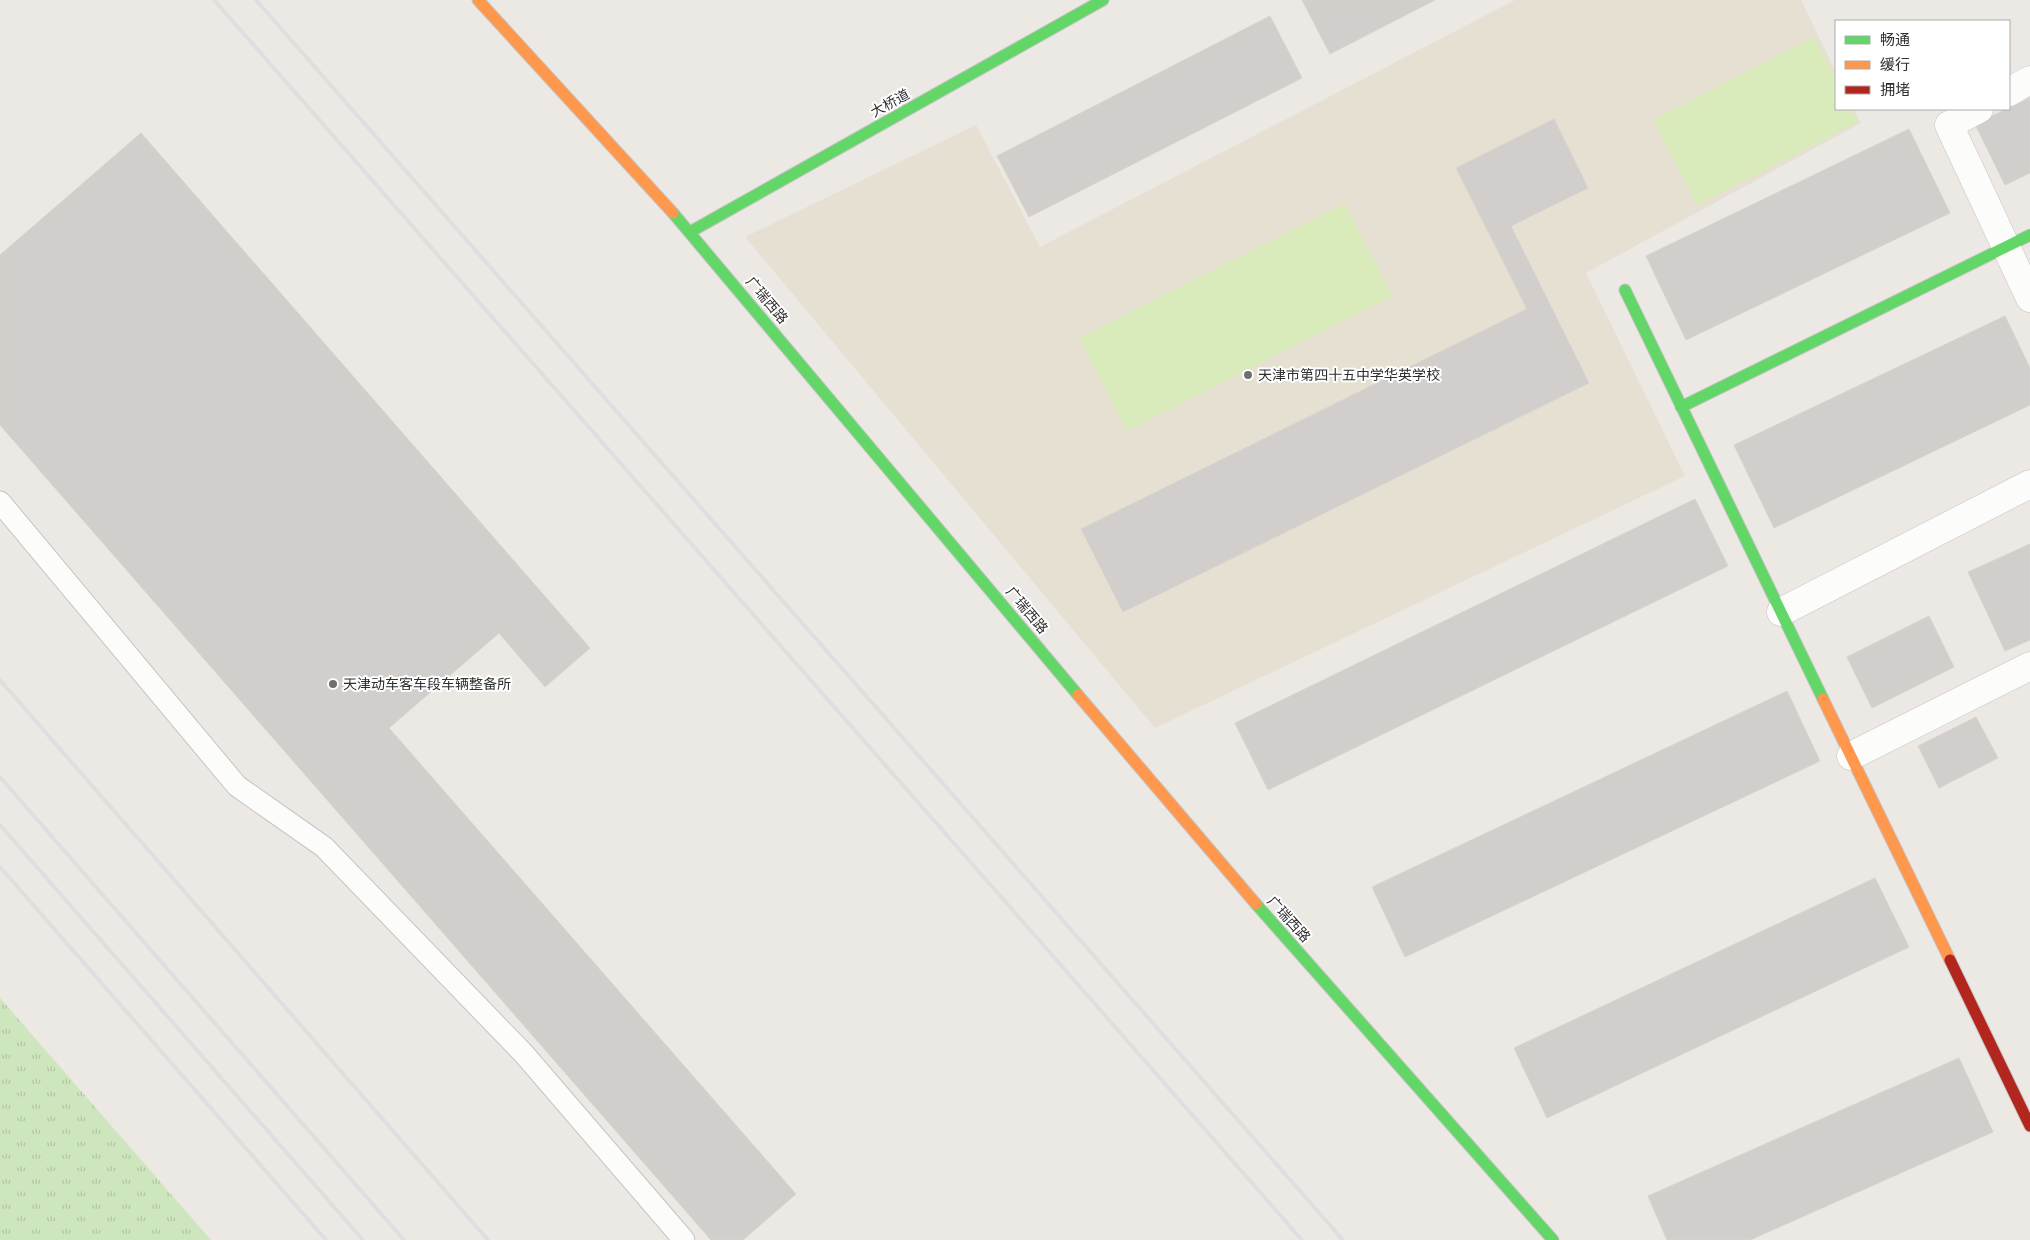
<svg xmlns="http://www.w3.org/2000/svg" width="2030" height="1240" viewBox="0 0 2030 1240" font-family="'Nunito Sans','Noto Sans SC',sans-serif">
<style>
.education{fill:#e6e0d3}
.grass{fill:url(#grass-tufts)}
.pitch{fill:#d9eabb}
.building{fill:#d1cecb;stroke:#d7d4d0}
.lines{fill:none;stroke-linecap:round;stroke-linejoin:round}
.lane-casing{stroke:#c5c4c5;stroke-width:23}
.street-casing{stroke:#c5c4c5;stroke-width:29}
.fast-casing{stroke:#c5c4c5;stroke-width:13}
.slow-casing{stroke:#c5c4c5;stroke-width:13}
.jam-casing{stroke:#c5c4c5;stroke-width:13}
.lane{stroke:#fcfcfb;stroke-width:21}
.street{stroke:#fcfcfb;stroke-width:28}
.fast{stroke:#63d668;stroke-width:11}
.slow{stroke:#ff974d;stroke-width:11}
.jam{stroke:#b3261e;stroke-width:11}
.rail{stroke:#dfdfe1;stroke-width:4}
.poi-dot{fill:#706f6e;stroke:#fff;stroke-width:2}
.labels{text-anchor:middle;stroke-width:4;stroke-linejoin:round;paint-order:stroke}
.street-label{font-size:14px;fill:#2e2e2e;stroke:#fff}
.poi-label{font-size:14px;fill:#2e2e2e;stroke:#fff;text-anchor:start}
</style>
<defs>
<pattern id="grass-tufts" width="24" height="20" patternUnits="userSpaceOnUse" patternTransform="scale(1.25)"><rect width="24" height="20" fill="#cee6be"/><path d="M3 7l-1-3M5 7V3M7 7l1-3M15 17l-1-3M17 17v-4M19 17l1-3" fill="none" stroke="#b1c6a4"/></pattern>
</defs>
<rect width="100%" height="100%" fill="#ece8e4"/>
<!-- education -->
<path class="education" d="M1515 0H1801L1836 72V109H1854L1861 123 1586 273 1685 476 1155 728 745 237 976 125 1040 247Z"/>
<!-- grass -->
<path class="grass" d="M0 998 211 1240H0Z"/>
<!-- pitch -->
<path class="pitch" d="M1814 37 1836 80V109H1851L1858 122 1697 205 1653 120Z
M1345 203 1392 296 1127 431 1079 338Z"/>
<!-- building -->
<path class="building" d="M1302 0H1435L1330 54Z
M1270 16 1302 78 1029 217 997 156Z
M2030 98V173L2005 185 1975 124Z
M1554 119 1588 188 1511 226 1589 383 1123 612 1081 529 1527 309 1456 168Z
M1909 129 1950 213 1686 340 1646 256Z
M141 133 590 648 545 687 499 633 389 728 796 1194 743 1240H711L0 425V255Z
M2005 316 2030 368V405L1774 528 1734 445Z
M1695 499 1728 566 1268 790 1235 723Z
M2030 544V640L2005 651 1968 572Z
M1929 616 1954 667 1872 708 1847 657Z
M1787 691 1820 761 1405 957 1372 887Z
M1976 717 1998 758 1939 788 1918 746Z
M1875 878 1909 947 1547 1118 1514 1048Z
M1959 1058 1993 1132 1750 1240H1667L1648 1196Z"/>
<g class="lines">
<!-- lane casing -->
<g class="lane-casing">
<path id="lane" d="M0 502 237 786 324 847 524 1054 684 1240"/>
</g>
<!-- street casing -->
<g class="street-casing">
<path id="street" d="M2009 92 2030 80
M1979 109 1949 125 2030 298
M1781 612 2030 484
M1851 756 2030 666"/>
</g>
<!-- fast casing -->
<g class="fast-casing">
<path id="fast" d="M673 213 1078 695
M690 232 1103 0
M1625 290 1823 699
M1681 407 2030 235
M1256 904 1553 1240"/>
</g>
<!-- slow casing -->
<g class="slow-casing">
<path id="slow" d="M478 0 673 213
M1078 695 1256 904
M1823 699 1950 960"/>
</g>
<!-- jam casing -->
<g class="jam-casing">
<path id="jam" d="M1950 960 2030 1126"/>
</g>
<!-- lane -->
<use href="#lane" class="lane"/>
<!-- street -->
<use href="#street" class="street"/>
<!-- fast -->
<use href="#fast" class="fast"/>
<!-- slow -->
<use href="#slow" class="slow"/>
<!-- jam -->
<use href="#jam" class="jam"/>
<!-- rail -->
<path class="rail" d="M214 0 1302 1240
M256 0 1343 1240
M0 680 488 1240
M0 777 404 1240
M0 825 363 1240
M0 867 326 1240"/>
</g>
<!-- markers -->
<g class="poi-dot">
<circle cx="1248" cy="375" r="5"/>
<circle cx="333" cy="684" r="5"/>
</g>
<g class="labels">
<!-- street labels -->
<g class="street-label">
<text transform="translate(890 103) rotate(-29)" y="5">大桥道</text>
<text transform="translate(767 300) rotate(50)" y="5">广瑞西路</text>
<text transform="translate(1027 610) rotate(50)" y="5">广瑞西路</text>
<text transform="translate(1289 919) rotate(48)" y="5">广瑞西路</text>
</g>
<!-- poi labels -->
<g class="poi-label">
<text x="1258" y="380">天津市第四十五中学华英学校</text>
<text x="343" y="689">天津动车客车段车辆整备所</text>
</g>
</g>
<!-- legend -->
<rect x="1835" y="20" width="175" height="90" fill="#ffffff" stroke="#ababab"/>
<rect x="1845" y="36" width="25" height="8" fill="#63d668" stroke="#ababab"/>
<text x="1880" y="45" font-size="15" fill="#2e2e2e">畅通</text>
<rect x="1845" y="61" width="25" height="8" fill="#ff974d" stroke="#ababab"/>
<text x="1880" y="70" font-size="15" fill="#2e2e2e">缓行</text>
<rect x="1845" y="86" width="25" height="8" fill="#b3261e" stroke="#ababab"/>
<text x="1880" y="95" font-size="15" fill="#2e2e2e">拥堵</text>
</svg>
